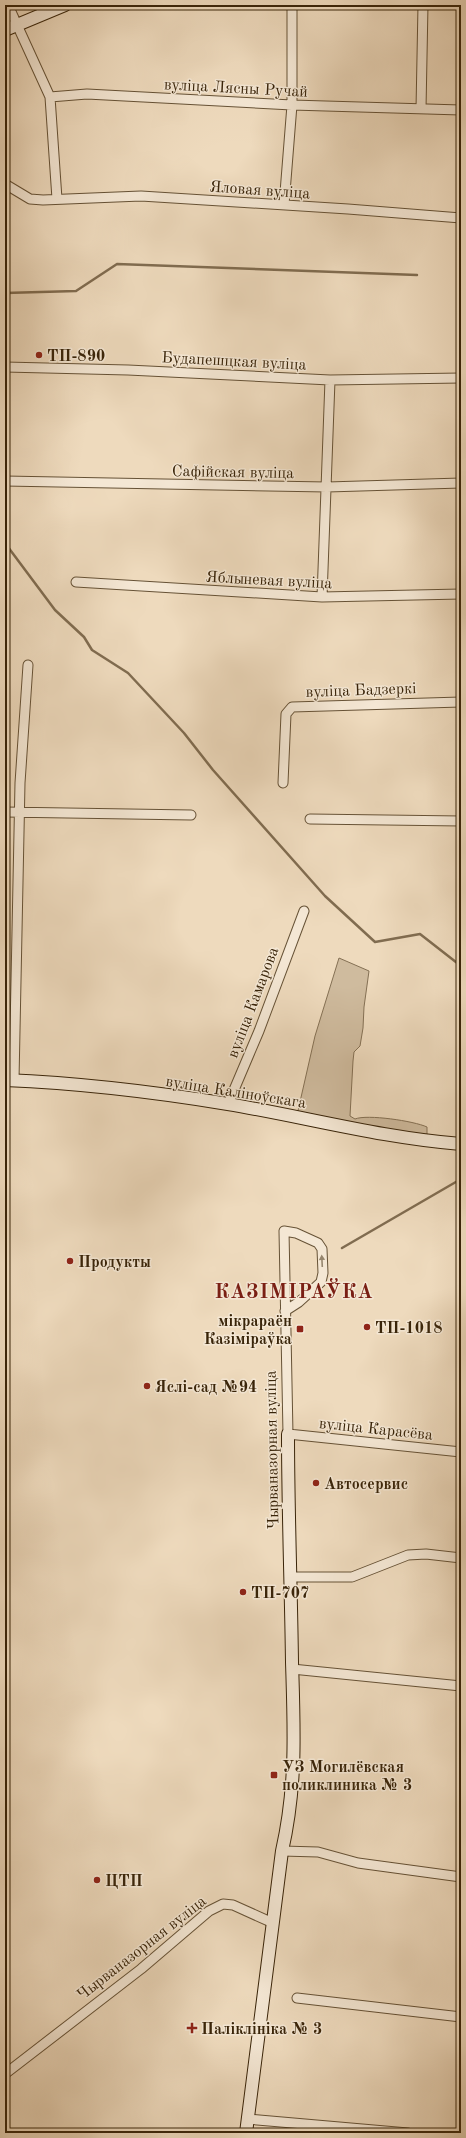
<svg xmlns="http://www.w3.org/2000/svg" width="466" height="2138" viewBox="0 0 466 2138" font-family="'Old Standard TT',serif">
<style>
.green{fill:#cfbb9e;stroke:#847054}
.lines{fill:none;stroke-linecap:round;stroke-linejoin:round}
.stream{stroke:#806c50;stroke-width:2.5}
.street-casing{stroke:#665236;stroke-width:11}
.secondary-casing{stroke:#392409;stroke-width:14}
.street{stroke:#f4e7d4;stroke-width:9}
.secondary{stroke:#f4e7d4;stroke-width:12}
.oneway{fill:#96866e}
.poi-dot{fill:#8f2418;stroke:#f4e7d4;stroke-width:1.5}
.labels{text-anchor:middle;stroke-width:3;stroke-linejoin:round;paint-order:stroke}
.street-label{font-size:16px;fill:#392409;stroke:#f4e7d4}
.poi-label{font-size:16px;font-weight:bold;fill:#392409;stroke:#f4e7d4;text-anchor:start}
.district-label{font-size:20px;font-weight:bold;letter-spacing:1px;fill:#7a1f14;stroke:#f4e7d4}
</style>
<rect width="100%" height="100%" fill="#eedabd"/>
<filter id="stains"><feTurbulence type="fractalNoise" baseFrequency=".005" numOctaves="4"/><feColorMatrix values="0 0 0 0 .2 0 0 0 0 .09 0 0 0 0 .02 0 0 0 .5 -.17"/></filter>
<radialGradient id="worn" r=".72"><stop offset=".6" stop-color="#630" stop-opacity="0"/><stop offset="1" stop-color="#630" stop-opacity=".3"/></radialGradient>
<!-- green -->
<path class="green" d="M339 958 369 971 364 1007 363 1028 360 1046 354 1052 353 1061 350 1116 355 1119C367 1114 414 1121 427 1127V1135L420 1137 297 1115 315 1036Z"/>
<g class="lines">
<!-- stream -->
<path class="stream" d="M5 293 76 291 117 264 417 275
M5 543 55 610 84 637 92 650 128 673 184 733 213 770 325 896 375 942 420 934 461 966
M342 1248 461 1179"/>
<!-- street casing -->
<g class="street-casing">
<path id="street" d="M8 5 50 97 57 199
M50 97 87 94 292 105 461 110
M421 109 423 5
M5 184 30 199 43 200 141 196 348 209 461 218
M284 205 292 105V5
M5 367 128 370 330 380 461 378
M5 481 327 487 461 483
M76 582 322 597 461 594
M322 597 330 380
M283 783 286 714 292 707 461 702
M5 812 191 815
M310 819 461 821
M14 1080 20 783 28 665
M228 1104 259 1031 304 911
M285 1311 299 1302 321 1282 323 1273 322 1249 318 1243 296 1233 284 1231 288 1434 461 1452
M291 1577H352L408 1555 426 1554 461 1558
M292 1669 461 1686
M282 1851 318 1852 358 1863 461 1877
M297 1998 461 2017
M5 2074 141 1969 209 1911 223 1904 233 1905 273 1923
M247 2119 408 2133"/>
</g>
<!-- secondary casing -->
<g class="secondary-casing">
<path id="secondary" d="M5 30 65 5
M5 1080C79 1083 155 1092 228 1104 306 1117 382 1138 461 1144
M246 2133 282 1851C297 1785 294 1728 292 1662 291 1586 288 1510 288 1434"/>
</g>
<!-- street -->
<use href="#street" class="street"/>
<!-- secondary -->
<use href="#secondary" class="secondary"/>
</g>
<!-- one-way arrows -->
<defs><path id="oneway-solid" d="M-6-.8H1V-3.2L6.5 0L1 3.2V.8H-6Z"/></defs>
<use class="oneway" href="#oneway-solid" transform="translate(322 1261) rotate(-93)"/>
<!-- markers -->
<g class="poi-dot">
<circle cx="39" cy="355" r="4"/>
<circle cx="70" cy="1261" r="4"/>
<circle cx="367" cy="1327" r="4"/>
<rect x="296" y="1325" width="8" height="8" rx="2"/>
<circle cx="147" cy="1386" r="4"/>
<circle cx="316" cy="1483" r="4"/>
<circle cx="243" cy="1592" r="4"/>
<rect x="270" y="1771" width="8" height="8" rx="2"/>
<circle cx="97" cy="1880" r="4"/>
<path d="M190 2022h4v4h4v4h-4v4h-4v-4h-4v-4h4z"/>
</g>
<g class="labels">
<!-- street labels -->
<g class="street-label">
<text transform="translate(236 87) rotate(3)" y="6">вуліца Лясны Ручай</text>
<text transform="translate(260 189) rotate(4)" y="6">Яловая вуліца</text>
<text transform="translate(234 360) rotate(3)" y="6">Будапешцкая вуліца</text>
<text transform="translate(233 471) rotate(1)" y="6">Сафійская вуліца</text>
<text transform="translate(269 579) rotate(3)" y="6">Яблыневая вуліца</text>
<text transform="translate(361 689) rotate(-2)" y="6">вуліца Бадзеркі</text>
<text transform="translate(252 1002) rotate(-69)" y="6">вуліца Камарова</text>
<text transform="translate(236 1091) rotate(9)" y="6">вуліца Каліноўскага</text>
<text transform="translate(376 1428) rotate(6)" y="6">вуліца Карасёва</text>
<text transform="translate(271 1450) rotate(-91)" y="6">Чырваназорная вуліца</text>
<text transform="translate(141 1947) rotate(-38)" y="6">Чырваназорная вуліца</text>
</g>
<!-- poi labels -->
<g class="poi-label">
<text x="47" y="361">ТП-890</text>
<text x="78" y="1267">Продукты</text>
<text x="292" y="1326" text-anchor="end">мікрараён<tspan x="292" dy="18">Казіміраўка</tspan></text>
<text x="375" y="1333">ТП-1018</text>
<text x="155" y="1392">Яслі-сад №94</text>
<text x="324" y="1489">Автосервис</text>
<text x="251" y="1598">ТП-707</text>
<text x="282" y="1772">УЗ Могилёвская<tspan x="282" dy="18">поликлиника № 3</tspan></text>
<text x="105" y="1886">ЦТП</text>
<text x="201" y="2034">Паліклініка № 3</text>
</g>
<!-- district labels -->
<g class="district-label">
<text x="294" y="1298">КАЗІМІРАЎКА</text>
</g>
</g>
<!-- margin -->
<rect width="466" height="2138" fill="none" stroke="#eedabd" stroke-width="20"/>
<rect x="6" y="6" width="454" height="2126" fill="none" stroke="#392409" stroke-width="2"/>
<rect x="10" y="10" width="446" height="2118" fill="none" stroke="#392409"/>
<rect width="100%" height="100%" filter="url(#stains)"/>
<rect width="100%" height="100%" fill="url(#worn)"/>
</svg>
